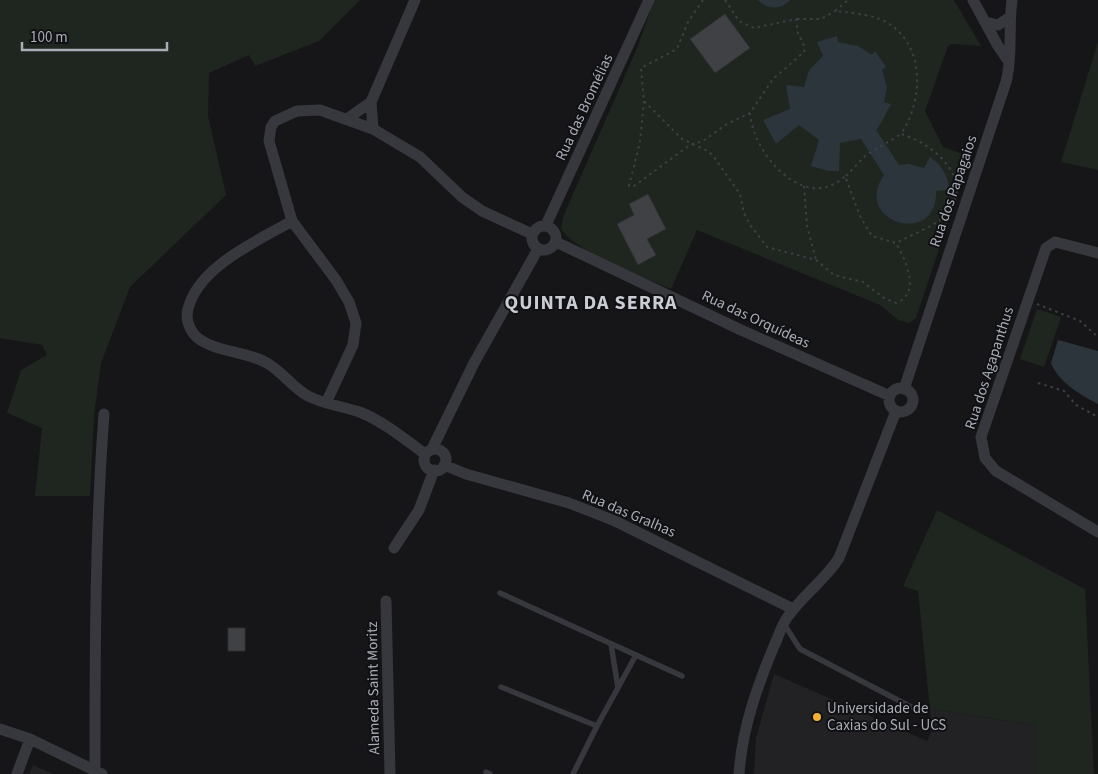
<svg xmlns="http://www.w3.org/2000/svg" width="1098" height="774" viewBox="0 0 1098 774" font-family="'Source Sans 3',sans-serif">
<style>
.built{fill:#222225}
.green{fill:#1e261f}
.water{fill:#2c353c}
.building{fill:#404145;stroke:#303034}
.lines{fill:none;stroke-linecap:round;stroke-linejoin:round}
.path{stroke:#3d3f44;stroke-width:2;stroke-dasharray:2.5 4;stroke-linecap:butt}
.lane{stroke:#37383d;stroke-width:5.5}
.street{stroke:#37383d;stroke-width:11}
.poi-dot{fill:#f2b134;stroke:#111113;stroke-width:2}
.labels{text-anchor:middle;stroke-width:4;stroke-linejoin:round;paint-order:stroke}
.street-label{font-size:15px;fill:#a8adb8;stroke:#111113}
.poi-label{font-size:15px;fill:#a8adb8;stroke:#111113;text-anchor:start}
.district-label{font-size:20px;font-weight:bold;letter-spacing:1px;fill:#c9ccd4;stroke:#111113}
</style>
<rect width="100%" height="100%" fill="#161618"/>
<!-- built -->
<path class="built" d="M774 674 927 741 932 730 930 709 1035 725V774H754L756 738Z
M33 765 53 774H29Z"/>
<!-- green -->
<path class="green" d="M0 0H360L319 41 255 66 249 55 209 73 208 116 226 195 130 287 101 363 94 415 90 496H35L42 428 7 413 21 370 47 355 42 345 0 338Z
M654 0H954L981 46 952 44 948 46 925 111 943 147 965 155 969 159 916 318 909 323 898 320 880 305 697 230 671 289C642 276 578 254 561 229L563 217 638 46Z
M1098 42V170L1061 162Z
M1037 309 1061 317 1044 367 1020 359Z
M937 510 1085 589 1094 774H1035V725L930 709 918 591 903 586Z"/>
<!-- water -->
<path class="water" d="M758 0H790C781 10 767 10 758 0Z
M837 36 838 42 858 46 872 55 875 51 886 67 882 70 887 87 884 102 891 104 881 123 876 130 899 165 909 164 924 168 930 157C941 164 949 177 949 190L936 191C938 248 851 222 884 175L861 139 840 143 839 171H828L811 166 819 140 799 125 776 144 763 120 790 109 786 85 804 87 809 70 823 56 817 42Z
M1058 340 1098 351V404C1081 395 1058 382 1051 363Z"/>
<!-- building -->
<path class="building" d="M725 14 750 48 715 73 690 39Z
M648 194 666 229 647 239 656 255 638 265 617 224 634 215 629 204Z
M228 628H245V651H228Z"/>
<g class="lines">
<!-- path -->
<path class="path" d="M703 0 688 22 677 49 641 68 644 101 682 139 708 151 714 157 740 194 744 213 750 225 767 247 816 260 834 275 863 282 884 298 896 303C922 293 905 259 896 243
M725 0 739 21 754 28 796 19 798 33 805 48 804 52 773 79 750 113C753 155 806 214 845 176L860 216 872 236 896 243C909 236 937 225 946 215 977 180 933 143 901 134 923 101 926 47 888 23 872 14 852 13 835 11L848 0
M797 19H821L835 11
M644 101 640 142 629 186H634L690 145 703 141 727 124 750 113
M846 176 865 156 901 134
M804 186 807 226 816 260
M1037 304 1080 321 1098 337
M1038 383 1064 391 1076 405 1098 417"/>
<!-- lane -->
<path class="lane" d="M500 593 682 676
M784 624 800 649 915 709
M611 644 618 688
M501 687 597 726
M486 772 490 774
M573 774 597 726 636 655"/>
<!-- street -->
<path class="street" d="M973 0 998 46 1009 62
M985 22 998 25 1010 17
M347 119 371 102
M373 129 371 102 415 0
M292 221C257 241 198 267 188 309 185 320 190 332 199 339 218 352 243 351 263 361 281 369 291 387 308 396 325 405 344 406 362 413 384 422 406 440 425 454
M546 225 649 0
M532 238a12 12 0 1 1 24 0a12 12 0 1 1-24 0Z
M556 242 741 330 890 396
M1098 253 1055 242 1046 248 981 437 985 458 996 471 1098 532
M889 400a12 12 0 1 1 24 0a12 12 0 1 1-24 0Z
M904 389 1006 82C1013 56 1008 27 1012 0
M326 403 353 345 356 323 349 302 336 280 292 221 269 141 271 127 275 121 297 111 320 110 373 129 420 157 462 197 482 211 532 234
M432 449 474 363 538 249
M424 460a11 11 0 1 1 22 0a11 11 0 1 1-22 0Z
M444 465 466 474 569 503 615 521 793 609
M394 548 419 510 434 470
M386 601 390 774
M0 729 30 739 102 774
M95 771C95 651 95 533 104 414
M17 774 30 739
M739 774C742 729 757 687 774 646 779 636 782 623 789 615 804 594 825 580 839 558L896 411"/>
</g>
<!-- markers -->
<circle class="poi-dot" cx="817" cy="717" r="5"/>
<g class="labels">
<!-- street labels -->
<g class="street-label">
<text transform="translate(584 107) rotate(-65)" y="5">Rua das Bromélias</text>
<text transform="translate(953 191) rotate(-71)" y="5">Rua dos Papagaios</text>
<text transform="translate(756 319) rotate(25)" y="5">Rua das Orquídeas</text>
<text transform="translate(989 368) rotate(-72)" y="5">Rua dos Agapanthus</text>
<text transform="translate(629 513) rotate(23)" y="5">Rua das Gralhas</text>
<text transform="translate(373 688) rotate(-91)" y="5">Alameda Saint Moritz</text>
</g>
<!-- poi labels -->
<g class="poi-label">
<text x="827" y="713">Universidade de<tspan x="827" dy="17">Caxias do Sul - UCS</tspan></text>
</g>
<!-- district labels -->
<g class="district-label">
<text x="591" y="309">QUINTA DA SERRA</text>
</g>
</g>
<!-- scale -->
<path d="M22 42v8h145v-8" fill="none" stroke="#a8adb8" stroke-width="2.5"/>
<text x="30" y="42" font-size="15" fill="#a8adb8" stroke="#111113" stroke-width="4" paint-order="stroke">100 m</text>
</svg>
